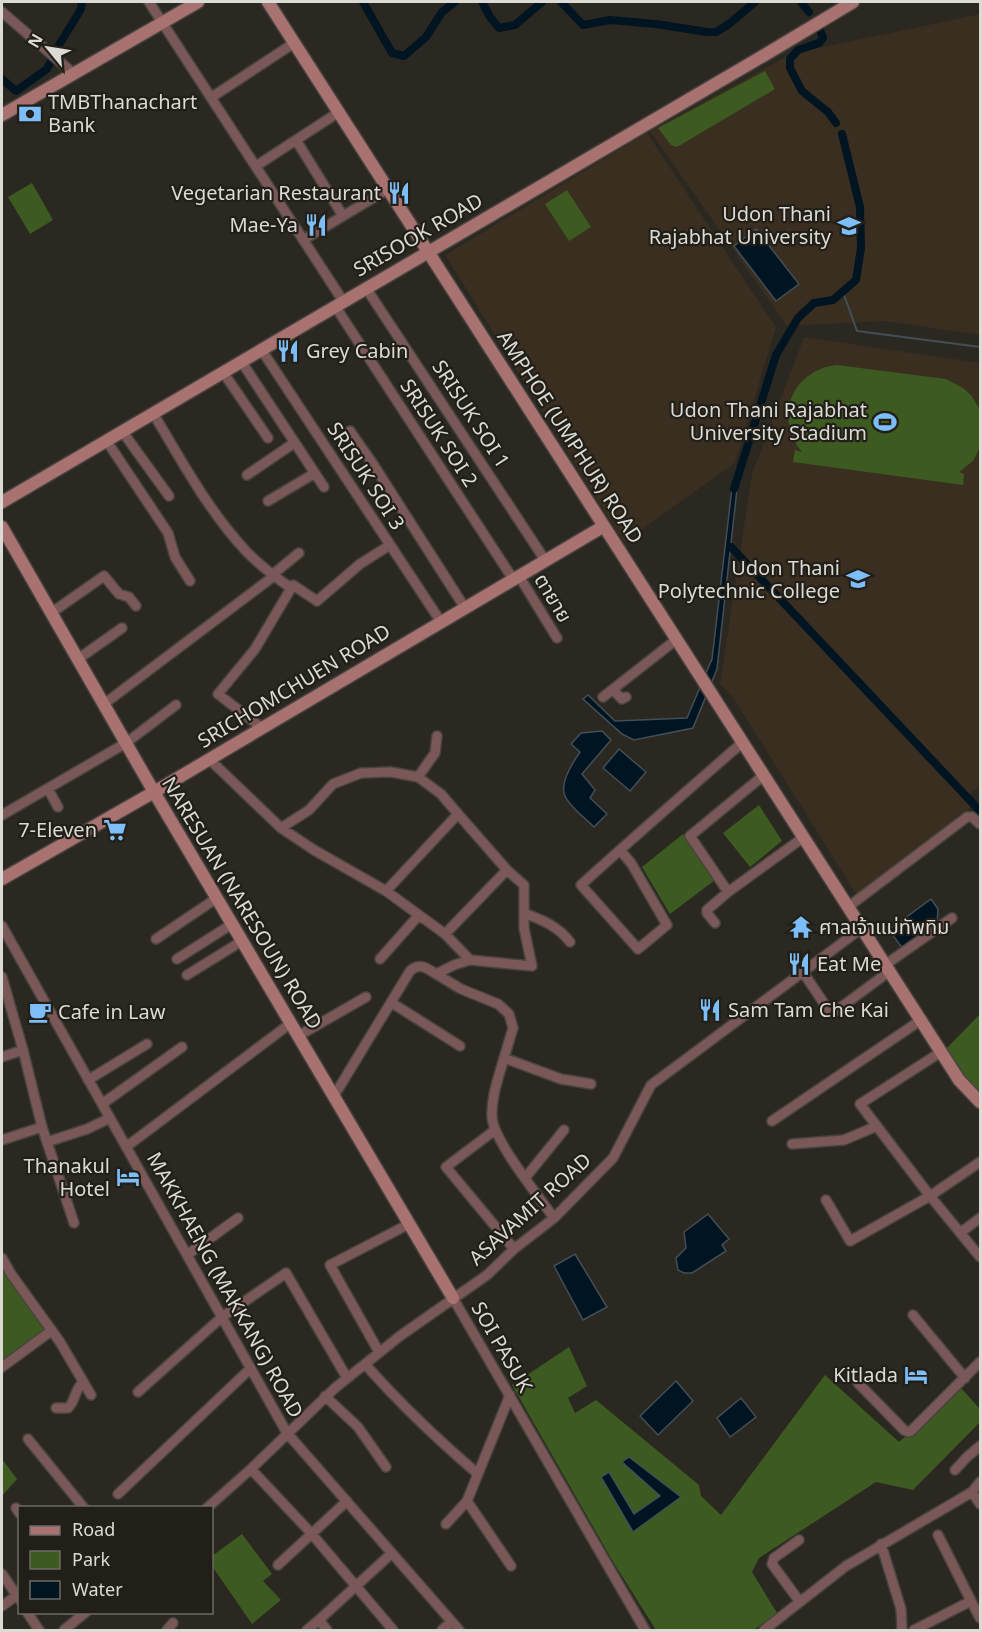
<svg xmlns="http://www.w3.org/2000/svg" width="982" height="1632" viewBox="0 0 982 1632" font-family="'Noto Sans','Noto Sans Thai',sans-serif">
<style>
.education{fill:#392e1f}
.green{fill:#3d5b21}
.water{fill:#001421;stroke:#424f57;stroke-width:1.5}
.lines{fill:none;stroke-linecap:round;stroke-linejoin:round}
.stream{stroke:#424f57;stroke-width:2}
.canal{stroke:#001421;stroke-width:8}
.street-casing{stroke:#47443f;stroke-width:12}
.secondary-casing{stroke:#47443f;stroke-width:15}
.street{stroke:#7a5857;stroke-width:9}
.secondary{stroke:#a87270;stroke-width:12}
.labels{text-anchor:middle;stroke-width:4.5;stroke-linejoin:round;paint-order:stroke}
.poi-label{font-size:20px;fill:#dcdad5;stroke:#221f19;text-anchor:end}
.street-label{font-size:20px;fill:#dcdad5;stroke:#221f19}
</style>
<rect width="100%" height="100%" fill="#2b2822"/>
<!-- education -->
<path class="education" d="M980 14V335L884 321 787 326 650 131 791 54Z
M647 133 776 327 735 463 624 542 445 255Z
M804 337 980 363V786L969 795 975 804 859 899 733 697 720 684 752 474Z"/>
<!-- green -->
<path class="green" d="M765 71 775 89 677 147 671 145 658 128Z
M32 183 53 220 30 234 8 197Z
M567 190 591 227 569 241 545 204Z
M837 365 946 379 963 388 971 395 980 410V447L973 461 959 472 964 474 963 485 793 462 795 450 802 452C773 417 792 370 837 365Z
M759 805 782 841 750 867 723 833Z
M683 834 715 880 670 914 642 867Z
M980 1014V1096L961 1076 946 1049Z
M2 1269 47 1330 2 1362Z
M569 1347 587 1386 568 1398 575 1413 596 1400 699 1485 701 1496 721 1515 825 1375 899 1442 961 1388 980 1409V1422L913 1490 876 1482 759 1558 752 1572 777 1613 754 1630H656L615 1565 512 1385Z
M2 1459 17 1479 2 1496Z
M242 1534 272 1574 263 1581 281 1600 252 1624 212 1566V1556Z"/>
<!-- water -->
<path class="water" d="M756 229 799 284 776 301 734 246Z
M732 488 737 489 717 669 693 728 634 740 622 734 583 699 588 695 615 721 687 718 712 659Z
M602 731 611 740 582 774 595 790 590 798 607 814 594 827C586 819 569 806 565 796 559 783 573 762 580 752L571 744 581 733Z
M619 749 646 772 630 791 603 768Z
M931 899 938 909 937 923 903 949 889 930Z
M708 1214 729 1239 722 1245 726 1251 692 1273H684L678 1270 676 1258 686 1248 684 1232Z
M575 1254 607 1307 583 1320 554 1266Z
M676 1381 693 1401 658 1435 640 1416Z
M741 1398 756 1417 730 1437 717 1418Z
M629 1457 681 1497 633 1532 601 1477 609 1472 634 1514 660 1496 622 1462Z"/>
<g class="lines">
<!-- stream -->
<path class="stream" d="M843 292 857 331 980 347"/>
<!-- canal -->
<path class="canal" d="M363 2 392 53 404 56 426 37 442 12 455 2
M482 2 490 17 499 28 515 25 542 2
M561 2 583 25 610 20 656 24 707 32H716L729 24 755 2
M801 2 809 12
M820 30 823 38 819 43 798 50 790 59V68L802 91 828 112 836 123
M56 50 81 9 82 2
M2 79 16 91 47 69 51 61
M734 489 776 355 798 318 814 303 833 300 856 280 861 248 860 207 842 134
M731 547 980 811"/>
<!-- street casing -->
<g class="street-casing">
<path id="street" d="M149 2 343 301
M2 12 73 73
M212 97 294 43
M296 140 343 216
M256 166 339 112
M303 240 388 189
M366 288 545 560
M335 306 513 579
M261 349 441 622
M241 361 324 487
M223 372 268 438
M153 413C181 460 208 510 245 550 259 565 275 577 291 588
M122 431 169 496
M350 431 373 464 465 608
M106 440 168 533 175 557 190 581
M247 475 294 443
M268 501 315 473
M272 575 299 553
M519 576 557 638
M51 613 104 576 119 594 129 597 136 606
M78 659 122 628
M613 690 622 699 626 697
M603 697 677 639
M104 704 274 576
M262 728 218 694 255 649 293 585 317 601 360 564 390 545
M209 759 281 828 314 850 386 891 458 814 441 794 418 777 391 772 361 773 333 784 309 810 281 828
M764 775 690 836 728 892 804 837
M418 777 435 753 437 736
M48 789 58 807
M2 815 126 743 176 705
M620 850 631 863 667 925 638 949 581 885C634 837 689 789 743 742
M386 891 445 934 507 870
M848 907 967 817H972L980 824
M524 913C542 920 558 926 570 942
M715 923 707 913V910L728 892
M2 926 287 1433 459 1630
M445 934 470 960
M156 939 217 898
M177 959 232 924
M380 959 419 915
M885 965 952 918
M803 972 829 1011 833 1013 890 971
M436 974 461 989 498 1004 509 1014 513 1028 504 1058 561 1079 591 1084
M187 975 242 941
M2 977 23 1050 42 1127 74 1223
M392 1003 460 1046
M298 1036 366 997
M941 1052 860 1104 930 1196 980 1257
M2 1057 23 1050
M504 1058C499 1076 491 1097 492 1117 493 1140 539 1197 554 1218
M88 1080 147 1044
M334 1096 410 971C419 962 427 968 436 974L454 965 470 960 532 966 524 928V885L507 870 458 814
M102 1104 182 1047
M772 1121 921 1020
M495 1130 446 1167 514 1249
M2 1140 42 1127
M47 1142 87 1129 110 1118
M792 1144 844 1140 877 1126
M126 1147 291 1023
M525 1178 564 1130
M826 1200 850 1241 930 1196 980 1162
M960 1233 980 1218
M187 1255 238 1218
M2 1258 11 1274 60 1342 91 1395
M453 1298 645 1630
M913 1315 965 1378
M379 1352 330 1265 409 1224
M365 1364C401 1405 437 1439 478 1474
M2 1367 51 1331
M858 1383 904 1430 908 1432 911 1431 980 1362
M138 1392 222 1317 286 1273 347 1378
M325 1396 358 1427 386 1467
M56 1408H68C76 1401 74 1389 83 1383
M28 1439 84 1508
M251 1469 311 1533 393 1630
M955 1470 967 1457 980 1446
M972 1492 980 1504
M118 1494 251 1368
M467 1501 511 1566
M16 1508 20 1514
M207 1508 251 1469 335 1388 400 1336 487 1275 514 1249 554 1218 613 1158 651 1085 862 928
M446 1524 467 1501 510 1395
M938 1535 971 1601
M799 1540 774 1558 772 1564 800 1602
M881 1544 901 1609 902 1630
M278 1565 347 1501
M2 1574 20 1600
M2 1606 20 1593
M27 1612 39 1630
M64 1630 86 1612
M167 1630 173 1623
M307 1630 319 1620
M327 1630 319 1620 392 1553
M442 1630 451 1622
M764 1630 846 1566 972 1492 980 1482
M914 1630 971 1601 980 1618"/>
</g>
<!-- secondary casing -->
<g class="secondary-casing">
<path id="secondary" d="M268 2 959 1080 980 1102
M2 115 198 2
M2 502 763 56 853 2
M2 527 154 792 453 1298
M2 879 154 792 604 526"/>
</g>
<!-- street -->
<use href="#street" class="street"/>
<!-- secondary -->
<use href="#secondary" class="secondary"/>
</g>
<!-- icons -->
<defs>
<g id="bank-bare" transform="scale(1.8)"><path d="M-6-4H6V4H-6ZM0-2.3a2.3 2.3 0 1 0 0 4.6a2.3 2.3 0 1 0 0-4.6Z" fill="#7dbef9" stroke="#221f19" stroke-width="2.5" paint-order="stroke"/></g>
<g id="restaurant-bare" transform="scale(1.8)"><path d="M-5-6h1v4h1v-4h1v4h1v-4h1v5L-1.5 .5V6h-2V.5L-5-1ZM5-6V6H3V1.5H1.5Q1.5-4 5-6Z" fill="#7dbef9" stroke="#221f19" stroke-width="2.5" paint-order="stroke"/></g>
<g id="university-bare" transform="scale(1.8)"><path d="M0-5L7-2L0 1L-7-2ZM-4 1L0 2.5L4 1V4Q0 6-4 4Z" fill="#7dbef9" stroke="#221f19" stroke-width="2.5" paint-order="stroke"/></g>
<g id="stadium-bare" transform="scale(1.8)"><path d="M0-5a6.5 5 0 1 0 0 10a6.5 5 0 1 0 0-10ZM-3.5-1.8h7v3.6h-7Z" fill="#7dbef9" stroke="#221f19" stroke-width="2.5" paint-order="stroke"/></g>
<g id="supermarket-bare" transform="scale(1.8)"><path d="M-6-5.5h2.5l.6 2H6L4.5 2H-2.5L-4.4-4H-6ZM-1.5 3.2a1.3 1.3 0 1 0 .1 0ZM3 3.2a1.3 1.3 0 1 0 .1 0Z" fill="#7dbef9" stroke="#221f19" stroke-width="2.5" paint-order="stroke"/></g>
<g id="temple-bare" transform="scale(1.8)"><path d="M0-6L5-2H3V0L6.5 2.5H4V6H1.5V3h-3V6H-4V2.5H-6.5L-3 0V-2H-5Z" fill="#7dbef9" stroke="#221f19" stroke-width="2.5" paint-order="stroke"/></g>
<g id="cafe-bare" transform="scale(1.8)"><path d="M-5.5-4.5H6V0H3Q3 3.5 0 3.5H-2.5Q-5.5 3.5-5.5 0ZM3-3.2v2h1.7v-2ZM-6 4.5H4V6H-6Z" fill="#7dbef9" stroke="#221f19" stroke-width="2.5" paint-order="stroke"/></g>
<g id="hotel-bare" transform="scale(1.8)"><path d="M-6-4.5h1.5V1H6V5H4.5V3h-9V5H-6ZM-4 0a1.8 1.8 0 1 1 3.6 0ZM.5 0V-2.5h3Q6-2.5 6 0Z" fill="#7dbef9" stroke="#221f19" stroke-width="2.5" paint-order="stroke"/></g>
</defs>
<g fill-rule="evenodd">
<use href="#bank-bare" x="30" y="114"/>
<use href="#restaurant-bare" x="399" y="193"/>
<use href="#restaurant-bare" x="316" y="225"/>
<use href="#university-bare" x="849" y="226"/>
<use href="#restaurant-bare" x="288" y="351"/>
<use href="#stadium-bare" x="885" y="422"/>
<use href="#university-bare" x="858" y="579"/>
<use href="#supermarket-bare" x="115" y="830"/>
<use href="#temple-bare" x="801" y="927"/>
<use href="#restaurant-bare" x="799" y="964"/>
<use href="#restaurant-bare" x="710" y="1010"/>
<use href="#cafe-bare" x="40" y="1012"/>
<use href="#hotel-bare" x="128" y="1177"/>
<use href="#hotel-bare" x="916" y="1375"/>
</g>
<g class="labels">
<!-- poi labels -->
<g class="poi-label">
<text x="48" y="109" text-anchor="start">TMBThanachart<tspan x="48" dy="23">Bank</tspan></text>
<text x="381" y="200">Vegetarian Restaurant</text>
<text x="831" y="221">Udon Thani<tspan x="831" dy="23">Rajabhat University</tspan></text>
<text x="298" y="232">Mae-Ya</text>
<text x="306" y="358" text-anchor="start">Grey Cabin</text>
<text x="867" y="417">Udon Thani Rajabhat<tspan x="867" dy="23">University Stadium</tspan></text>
<text x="840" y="575">Udon Thani<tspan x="840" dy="23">Polytechnic College</tspan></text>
<text x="97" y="837">7-Eleven</text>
<text x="819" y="934" text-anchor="start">ศาลเจ้าแม่ทัพทิม</text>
<text x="817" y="971" text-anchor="start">Eat Me</text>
<text x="728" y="1017" text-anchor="start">Sam Tam Che Kai</text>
<text x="58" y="1019" text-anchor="start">Cafe in Law</text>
<text x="110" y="1173">Thanakul<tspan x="110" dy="23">Hotel</tspan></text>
<text x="898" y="1382">Kitlada</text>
</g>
<!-- street labels -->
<g class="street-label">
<text transform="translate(418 235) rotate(-30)" y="7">SRISOOK ROAD</text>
<text transform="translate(471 414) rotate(57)" y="7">SRISUK SOI 1</text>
<text transform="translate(439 433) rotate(57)" y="7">SRISUK SOI 2</text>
<text transform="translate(570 437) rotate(57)" y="7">AMPHOE (UMPHUR) ROAD</text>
<text transform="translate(366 476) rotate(57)" y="7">SRISUK SOI 3</text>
<text transform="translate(553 598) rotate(59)" y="7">ตายาย</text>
<text transform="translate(294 686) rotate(-31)" y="7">SRICHOMCHUEN ROAD</text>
<text transform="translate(242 903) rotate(59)" y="7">NARESUAN (NARESOUN) ROAD</text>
<text transform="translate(530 1209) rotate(-42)" y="7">ASAVAMIT ROAD</text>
<text transform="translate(225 1285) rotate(61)" y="7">MAKKHAENG (MAKKANG) ROAD</text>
<text transform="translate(502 1347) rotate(60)" y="7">SOI PASUK</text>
</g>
</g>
<!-- border -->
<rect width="982" height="1632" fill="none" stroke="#dcdad5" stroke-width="6"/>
<!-- legend -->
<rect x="18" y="1506" width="195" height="108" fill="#221f19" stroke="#6c6a64" stroke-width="1.5"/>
<rect x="30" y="1526" width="30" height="9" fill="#a87270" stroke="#6c6a64" stroke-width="1.5"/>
<text x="72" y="1536" font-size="18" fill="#dcdad5">Road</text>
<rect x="30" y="1551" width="30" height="18" fill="#3d5b21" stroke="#6c6a64" stroke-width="1.5"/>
<text x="72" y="1566" font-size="18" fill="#dcdad5">Park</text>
<rect x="30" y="1581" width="30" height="18" fill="#001421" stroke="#6c6a64" stroke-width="1.5"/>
<text x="72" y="1596" font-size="18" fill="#dcdad5">Water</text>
<!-- north arrow -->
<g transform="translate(48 48) rotate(300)" stroke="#221f19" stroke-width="4.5" paint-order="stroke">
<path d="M0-4.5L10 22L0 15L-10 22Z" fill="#dcdad5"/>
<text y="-9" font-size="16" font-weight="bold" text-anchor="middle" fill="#dcdad5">N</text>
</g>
</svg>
